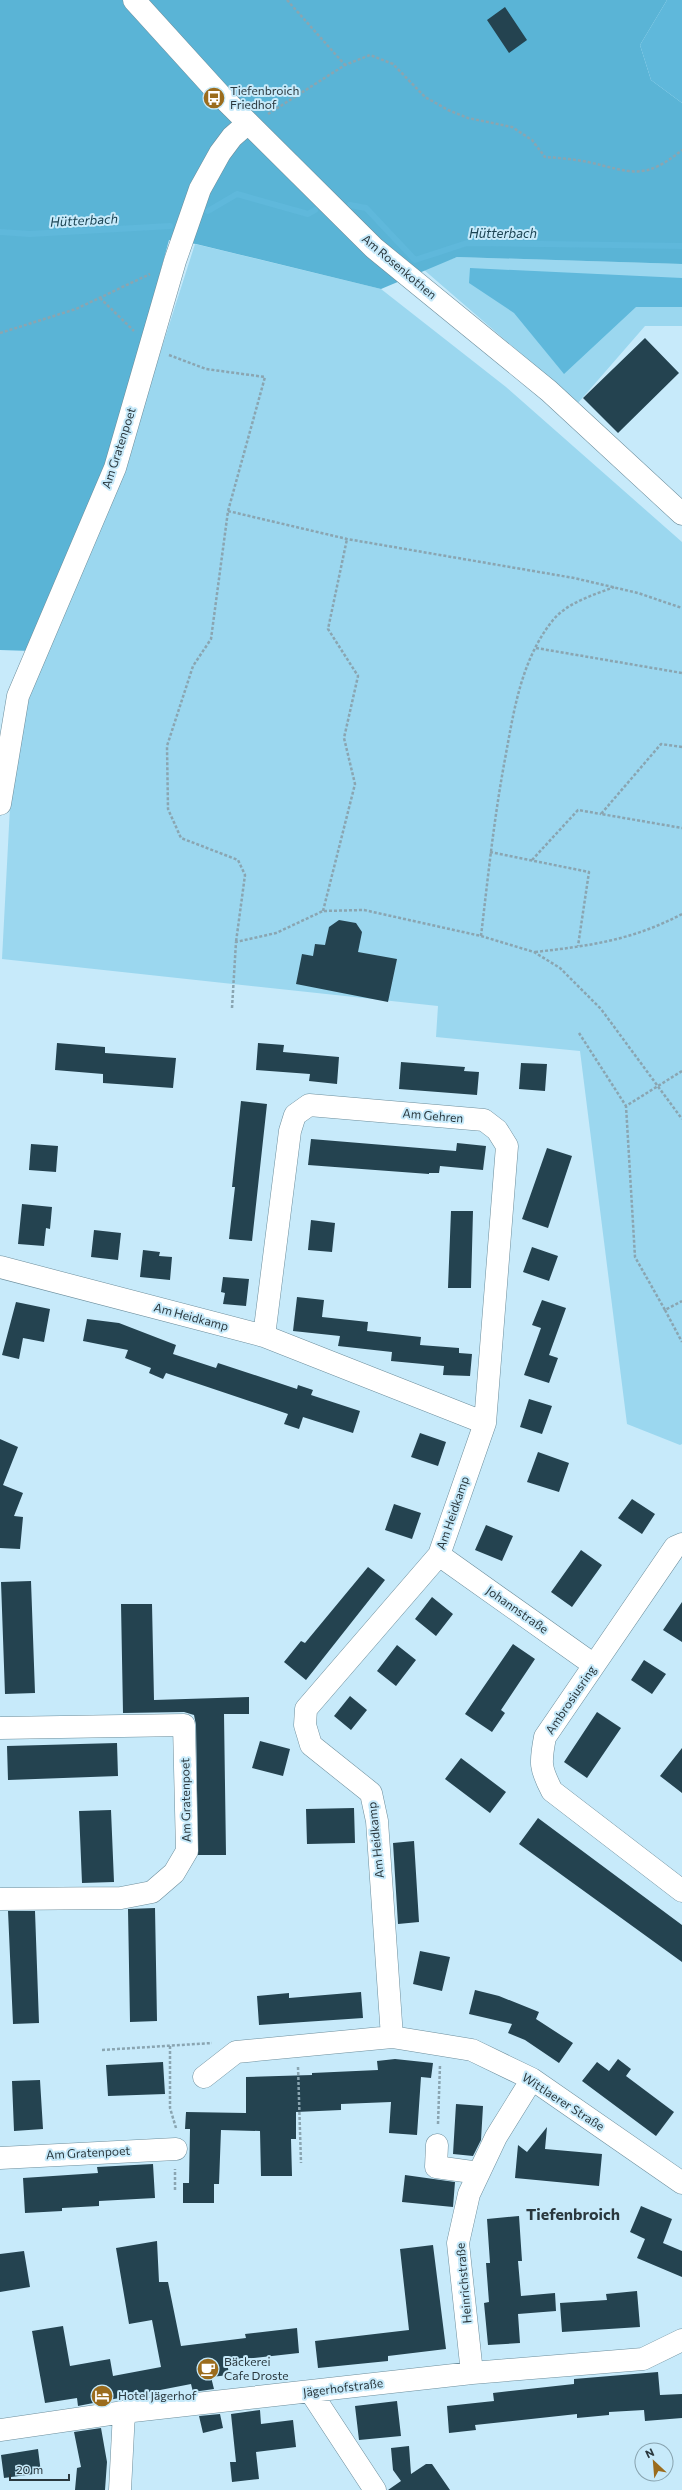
<svg xmlns="http://www.w3.org/2000/svg" width="682" height="2490" viewBox="0 0 682 2490" font-family="Commissioner,sans-serif">
<style>
.green{fill:#9bd7ef}
.forest{fill:#5ab4d6}
.water{fill:#5fb8db}
.lines{fill:none;stroke-linecap:round;stroke-linejoin:round}
.stream{stroke:#5fb8db;stroke-width:6}
.building{fill:#244350}
.minor-casing{stroke:#6d8e9c;stroke-width:23}
.path{stroke:#8aa5b1;stroke-width:2.5;stroke-dasharray:3 2;stroke-linecap:butt}
.minor{stroke:#fff;stroke-width:22}
.labels{text-anchor:middle;stroke-width:4;stroke-linejoin:round;paint-order:stroke}
.poi-label{font-size:12px;fill:#2a383e;stroke:#c7eafa;text-anchor:start}
.street-label{font-size:12px;fill:#2a383e;stroke:#c7eafa}
.water-label{font-size:13px;font-style:italic;fill:#1b4352;stroke:#c7eafa}
.district-label{font-size:16px;font-weight:bold;fill:#2a383e;stroke:#c7eafa}
</style>
<rect width="100%" height="100%" fill="#c7eafa"/>
<!-- green -->
<path class="green" d="M195 244 381 289 506 387 682 542V1444L680 1445 627 1424 580 1051 436 1037 438 1006 2 959 10 807 26 698 122 472Z
M457 257 682 264V326H645L578 403 423 269Z"/>
<!-- forest -->
<path class="forest" d="M0 0H667L640 45 651 80 682 103V264L457 257 381 289 196 244 169 240 108 464 32 651 0 650Z"/>
<!-- water -->
<path class="water" d="M667 0H682V103L651 80 640 45Z
M470 268 682 278V307H636L564 374 514 313 469 283Z"/>
<g class="lines">
<!-- stream -->
<path class="stream" d="M350 205 366 208 415 260 467 243 682 246
M208 211 237 194 308 214 315 210
M0 232 30 234 170 226"/>
</g>
<!-- building -->
<path class="building" d="M505 7 527 40 509 53 487 20Z
M645 338 679 373 618 433 583 398Z
M339 920 356 923 362 932 358 952 397 959 388 1002 296 984 302 954 313 956 315 944 325 945 329 927Z
M57 1043 105 1047V1053L176 1058 173 1088 103 1083V1074L55 1070Z
M258 1043 284 1045 283 1052 339 1057 337 1084 309 1081 310 1074 256 1070Z
M401 1062 465 1067 464 1071 479 1072 477 1095 399 1089Z
M521 1063 547 1064 545 1091 519 1089Z
M241 1101 267 1104 252 1241 229 1239 235 1187H232Z
M311 1139 456 1151 457 1143 486 1146 483 1170 440 1166 439 1173H429V1174L308 1165Z
M31 1144 58 1146 56 1172 29 1170Z
M547 1148 572 1156 548 1228 522 1219Z
M22 1204 52 1207 50 1229 46 1228 44 1246 18 1244Z
M451 1211H473L471 1288H448Z
M311 1220 335 1223 332 1252 308 1250Z
M94 1230 121 1233 118 1260 91 1257Z
M532 1247 558 1256 549 1281 523 1272Z
M143 1250 160 1252 159 1256 172 1257 170 1280 140 1277Z
M223 1277 249 1279 246 1306 223 1304 225 1293 221 1292Z
M297 1297 324 1300 322 1317 368 1322 367 1331 421 1337 420 1345 459 1348V1353L472 1354 470 1376 443 1375 444 1366 391 1361 392 1352 338 1346 340 1336 293 1331Z
M542 1300 566 1308 549 1355 558 1358 549 1383 524 1375 541 1328 532 1325Z
M16 1302 50 1309 44 1342 23 1338 19 1359 2 1355Z
M87 1319 119 1323 176 1345 173 1354 216 1368 218 1363 297 1389 298 1385 313 1390 311 1395 360 1411 353 1433 303 1417 299 1429 284 1424 288 1414 166 1373 163 1379 149 1373 151 1368 125 1358 128 1350 83 1341Z
M529 1399 552 1406 542 1434 520 1427Z
M420 1433 446 1442 438 1466 411 1457Z
M0 1439 18 1447 3 1485 23 1493 14 1516 23 1517 20 1549 0 1548Z
M538 1452 569 1463 559 1492 527 1482Z
M632 1499 655 1514 642 1534 618 1518Z
M394 1504 421 1513 412 1539 385 1530Z
M486 1525 513 1536 502 1561 475 1550Z
M581 1550 602 1565 572 1607 551 1592Z
M368 1567 385 1580 306 1680 284 1662 301 1641 305 1643Z
M31 1581 35 1693 5 1694 1 1582Z
M432 1597 453 1614 436 1636 415 1619Z
M682 1602V1642L663 1630Z
M121 1604H152L154 1700 249 1697V1714H224L226 1855H198L196 1725 194 1715 184 1712 123 1713Z
M513 1644 535 1659 501 1710 505 1713 492 1732 465 1714Z
M397 1645 416 1660 396 1686 377 1671Z
M644 1660 666 1674 652 1694 631 1680Z
M350 1696 367 1710 351 1730 334 1716Z
M597 1712 621 1728 587 1778 564 1762Z
M260 1741 290 1749 283 1776 252 1768Z
M117 1743 118 1776 8 1780 7 1746Z
M682 1748V1793L660 1776Z
M461 1758 506 1792 490 1813 445 1779Z
M354 1808 355 1843 307 1844 306 1809Z
M111 1810 114 1882 82 1883 79 1811Z
M538 1818 682 1925V1962L519 1844Z
M414 1841 419 1922 398 1924 393 1843Z
M155 1908 157 2021 130 2022 128 1909Z
M8 1911H35L39 2023 13 2024Z
M420 1951 450 1957 442 1991 413 1984Z
M475 1990 499 1996 539 2012 536 2019 573 2043 559 2063 525 2040 508 2033 512 2024 469 2014Z
M361 1992 363 2018 259 2025 257 1996 289 1993V1998Z
M395 2059 433 2063 431 2078 421 2077 417 2135 389 2133 391 2102 341 2104V2110L296 2112V2139H291L292 2176H261L260 2131 221 2130 219 2184H214V2203H183V2183H189L190 2129H185L186 2112 246 2113V2077L312 2075V2073L378 2070 377 2061Z
M618 2059 631 2069 626 2076 674 2112 656 2136 582 2081 597 2062 609 2071Z
M163 2062 165 2094 108 2096 106 2065Z
M40 2080 43 2129 14 2131 12 2081Z
M456 2104 483 2106 481 2140 473 2156 453 2154Z
M547 2127 545 2149 602 2154 599 2186 515 2178 518 2145 527 2152Z
M153 2164 155 2198 99 2201V2206L62 2208V2211L25 2213 23 2178 98 2173 97 2167Z
M405 2175 455 2182 453 2207 402 2202Z
M641 2206 672 2219 663 2243 682 2251V2277L637 2258 645 2239 630 2232Z
M519 2216 522 2261H518L521 2296 555 2293 556 2311 518 2314 520 2343 488 2345 484 2303 489 2302 486 2263H490L487 2219Z
M157 2241 159 2282H168L181 2346 246 2338 245 2334 297 2328 299 2353 227 2361 229 2375 211 2377 214 2389 193 2392 191 2384 78 2406 77 2398 45 2403 32 2331 63 2326 70 2366 110 2359 113 2376 161 2367 152 2320 129 2324 116 2248Z
M433 2245 446 2349 388 2356V2361L318 2368 315 2341 409 2330 400 2249Z
M24 2251 30 2287 0 2292V2254Z
M637 2291 640 2327 562 2332 560 2303 607 2300 606 2294Z
M658 2372 660 2395 682 2394V2418L645 2421 644 2410 609 2412V2415L577 2418V2414L475 2425 476 2430 449 2433 447 2406 494 2401 493 2393 574 2384V2379Z
M397 2401 401 2436 359 2440 355 2406Z
M260 2410 261 2424 293 2420 296 2447 256 2452 259 2479 232 2482 230 2462H236L231 2414Z
M220 2414 223 2428 203 2433 199 2416Z
M101 2428 107 2462 105 2490H75L77 2468 81 2467 74 2432Z
M409 2446 411 2474 426 2464H432L450 2490H388L401 2481 393 2470 391 2448Z
M38 2449 41 2473 4 2478 1 2455Z"/>
<g class="lines">
<!-- minor casing -->
<g class="minor-casing">
<path id="minor" d="M134 0 222 97 374 248 549 391 682 514
M0 804 18 696 115 468 175 261 200 189 220 153 232 137 248 123
M0 1267 264 1336 485 1423 439 1555 306 1709 305 1725 311 1745 371 1793 377 1821 392 2037
M264 1336 290 1131 295 1115 309 1105 484 1120 497 1130 507 1146 485 1423
M682 1544 675 1547 545 1737C540 1763 540 1768 552 1791L682 1891
M439 1555 594 1665
M0 1728 184 1725 187 1851 174 1873 152 1892 121 1898 0 1899
M204 2077 236 2052 392 2037 472 2050 532 2079 682 2183
M437 2145 436 2167 479 2173
M0 2158 176 2149
M472 2373 458 2243 469 2194 496 2137 532 2079
M310 2391 375 2490
M0 2430 124 2412 472 2373 643 2359 682 2340
M120 2490 124 2412"/>
</g>
<!-- path -->
<path class="path" d="M287 0 345 65
M268 114 345 65 370 55 393 64 425 97 448 110 468 118 512 127 532 140 545 157C559 158 574 159 588 162 632 172 644 181 682 150
M100 298 134 331
M0 333 76 309 150 274
M169 355 206 369 265 377 228 511 211 639 193 666 167 746 168 809 181 838 238 860 245 875 236 942
M228 511 347 539 574 578 638 593 682 608
M536 648 682 673
M682 747 661 744 601 814 682 828
M490 852 589 872 578 946
M532 860 578 810 601 814
M323 911 355 784 344 738 358 676 328 629 347 539
M481 936C488 877 494 818 505 759 514 710 521 660 553 620 568 602 594 595 614 587
M535 952C589 946 633 940 682 914
M232 1008 236 942 276 933 323 911 364 910 481 936 534 952 560 968 601 1009 682 1119
M579 1033 626 1106
M682 1071 626 1106 635 1257 665 1310 682 1301
M665 1310 682 1342
M170 2046V2108L176 2128
M102 2050 212 2043
M298 2067 301 2163
M438 2124 440 2065
M175 2190V2169"/>
<!-- minor -->
<use href="#minor" class="minor"/>
</g>
<!-- icons -->
<defs>
<g id="bus-disc" transform="scale(1.15)"><circle r="9.5" fill="#9b6c1d" stroke="#c7eafa"/><path d="M-5-6H5V4H4V6H2V4H-2V6H-4V4H-5ZM-3.5-4V0h7V-4ZM-3.5 1.2v1.5H-2V1.2ZM2 1.2v1.5H3.5V1.2Z" fill="#fff"/></g>
<g id="cafe-disc" transform="scale(1.15)"><circle r="9.5" fill="#9b6c1d" stroke="#c7eafa"/><path d="M-5.5-4.5H6V0H3Q3 3.5 0 3.5H-2.5Q-5.5 3.5-5.5 0ZM3-3.2v2h1.7v-2ZM-6 4.5H4V6H-6Z" fill="#fff"/></g>
<g id="hotel-disc" transform="scale(1.15)"><circle r="9.5" fill="#9b6c1d" stroke="#c7eafa"/><path d="M-6-4.5h1.5V1H6V5H4.5V3h-9V5H-6ZM-4 0a1.8 1.8 0 1 1 3.6 0ZM.5 0V-2.5h3Q6-2.5 6 0Z" fill="#fff"/></g>
</defs>
<g fill-rule="evenodd">
<use href="#bus-disc" x="214" y="98"/>
<use href="#cafe-disc" x="208" y="2369"/>
<use href="#hotel-disc" x="102" y="2396"/>
</g>
<g class="labels">
<!-- poi labels -->
<g class="poi-label">
<text x="230" y="95">Tiefenbroich<tspan x="230" dy="14">Friedhof</tspan></text>
<text x="224" y="2366">Bäckerei<tspan x="224" dy="14">Cafe Droste</tspan></text>
<text x="118" y="2400">Hotel Jägerhof</text>
</g>
<!-- street labels -->
<g class="street-label">
<text transform="translate(399 267) rotate(40)" y="4">Am Rosenkothen</text>
<text transform="translate(119 448) rotate(-72)" y="4">Am Gratenpoet</text>
<text transform="translate(433 1116) rotate(5)" y="4">Am Gehren</text>
<text transform="translate(191 1317) rotate(15)" y="4">Am Heidkamp</text>
<text transform="translate(453 1513) rotate(-71)" y="4">Am Heidkamp</text>
<text transform="translate(517 1610) rotate(35)" y="4">Johannstraße</text>
<text transform="translate(571 1700) rotate(-56)" y="4">Ambrosiusring</text>
<text transform="translate(186 1800) rotate(-91)" y="4">Am Gratenpoet</text>
<text transform="translate(376 1840) rotate(-96)" y="4">Am Heidkamp</text>
<text transform="translate(563 2102) rotate(33)" y="4">Wittlaerer Straße</text>
<text transform="translate(88 2153) rotate(-3)" y="4">Am Gratenpoet</text>
<text transform="translate(464 2283) rotate(-95)" y="4">Heinrichstraße</text>
<text transform="translate(343 2388) rotate(-7)" y="4">Jägerhofstraße</text>
</g>
<!-- water labels -->
<g class="water-label">
<text transform="translate(84 220) rotate(-3)" y="5">Hütterbach</text>
<text x="503" y="238">Hütterbach</text>
</g>
<!-- district labels -->
<g class="district-label">
<text x="573" y="2220">Tiefenbroich</text>
</g>
</g>
<!-- north arrow -->
<g transform="translate(654 2462) rotate(334)"><circle r="19" fill="#c7eafa" stroke="#88a3af"/>
<path d="M0-3L7 15L0 10L-7 15Z" fill="#9b6c1d"/>
<text y="-6" font-size="11" font-weight="bold" text-anchor="middle" fill="#2a383e">N</text>
</g>
<!-- scale -->
<path d="M10 2474v6h59v-6" fill="none" stroke="#2a383e" stroke-width="2"/>
<text x="16" y="2474" font-size="12" fill="#2a383e" stroke="#c7eafa" stroke-width="3" paint-order="stroke">20 m</text>
</svg>
